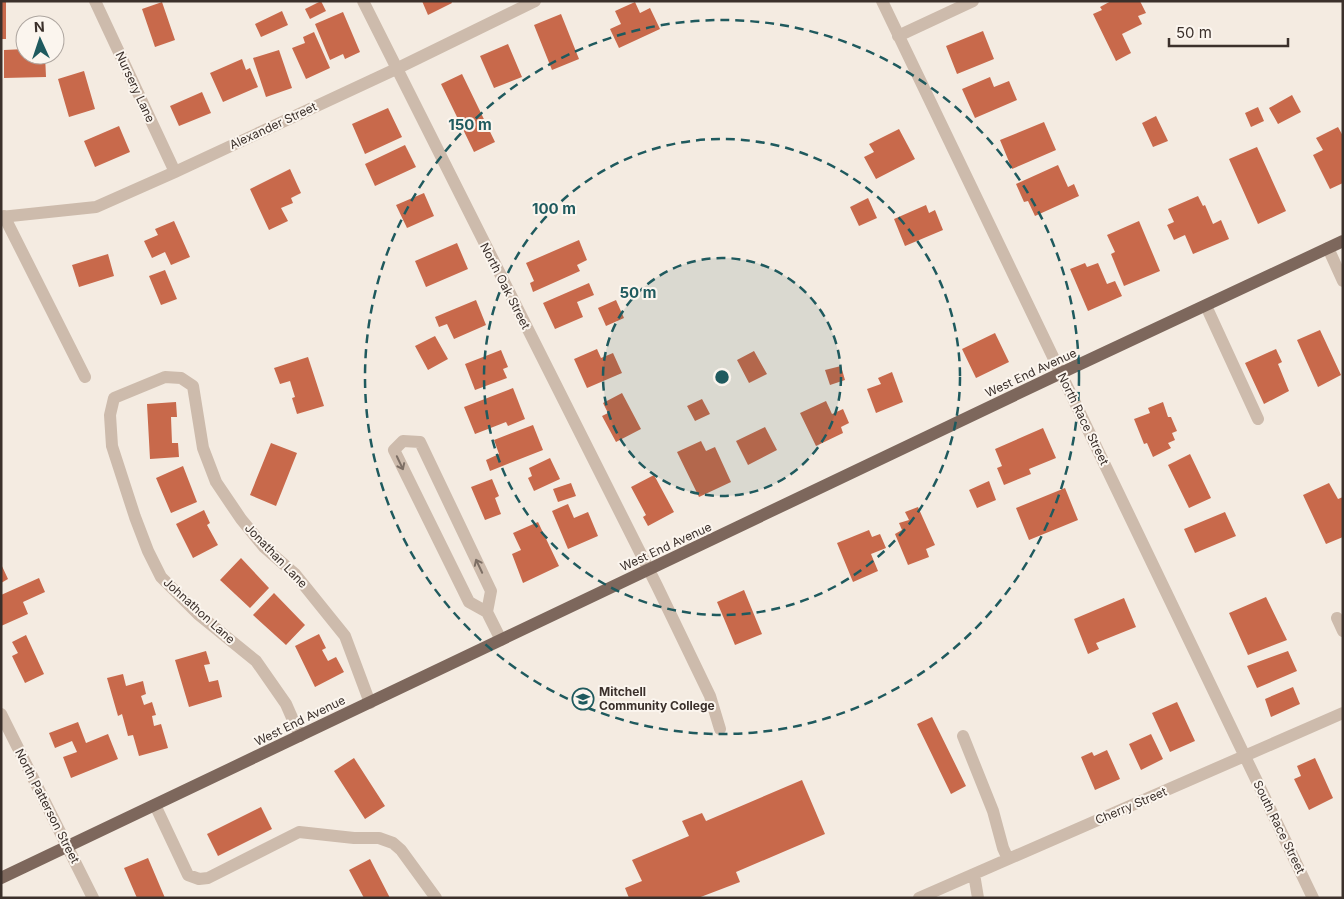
<svg xmlns="http://www.w3.org/2000/svg" width="1344" height="899" viewBox="0 0 1344 899" font-family="Inter,sans-serif">
<style>
.building{fill:#c8694b}
.lines{fill:none;stroke-linecap:round;stroke-linejoin:round}
.minor{stroke:#cdbbac;stroke-width:12}
.major{stroke:#7d675c;stroke-width:12}
.oneway{stroke:#7d6f65}
.ring{fill:none;stroke:#1f5a5e;stroke-width:2.5;stroke-dasharray:9 6}
.labels{text-anchor:middle;stroke-width:4;stroke-linejoin:round;paint-order:stroke}
.street-label{font-size:12px;fill:#3b302b;stroke:#fbf5ee}
.poi-label{font-size:12px;font-weight:bold;fill:#3b302b;stroke:#fbf5ee;text-anchor:start}
.centre{fill:#1f5a5e;stroke:#fbf5ee;stroke-width:2.5}
.ring-label{font-size:15px;text-anchor:middle;font-weight:bold;fill:#1f5a5e;stroke:#fbf5ee;stroke-width:4;stroke-linejoin:round;paint-order:stroke}
</style>
<rect width="100%" height="100%" fill="#f4ebe1"/>
<!-- building -->
<path class="building" d="M1 1H6V39H1Z
M321 1 326 11 310 19 305 9Z
M422 1H451L452 3 428 15Z
M1111 1H1140L1146 13 1138 16 1142 24 1122 34 1131 53 1116 61 1093 14 1102 10 1100 7Z
M162 2 175 40 155 47 142 9Z
M635 2 640 13 650 8 660 29 619 48 610 29 621 24 615 11Z
M282 11 288 25 261 37 255 24Z
M343 12 360 52 345 59 343 54 330 60 315 24Z
M561 14 579 59 552 70 534 25Z
M983 31 994 59 957 74 946 46Z
M314 32 330 68 306 79 292 48 305 43 303 37Z
M508 44 522 77 494 88 480 56Z
M25 49V55H45L46 77 4 78V50Z
M279 50 292 88 266 97 253 58Z
M242 59 246 70 250 68 258 87 223 102 210 73Z
M84 71 95 109 69 117 58 79Z
M462 74 495 142 474 152 441 84Z
M990 77 994 87 1009 81 1017 100 975 118 962 89Z
M202 92 211 113 179 126 170 106Z
M1292 95 1301 112 1278 124 1269 108Z
M1258 107 1264 121 1251 127 1245 113Z
M388 108 402 137 365 154 352 124Z
M1156 116 1168 141 1153 147 1142 123Z
M1044 122 1056 150 1012 169 1000 140Z
M119 126 130 152 95 167 84 141Z
M1338 127 1343 136V183L1330 189 1313 155 1323 150 1316 138Z
M899 129 915 159 876 179 864 157 874 152 869 144Z
M405 145 416 167 375 186 365 164Z
M1257 147 1286 211 1258 224 1229 159Z
M1058 165 1068 187 1074 184 1079 196 1035 216 1028 201 1024 202 1016 184Z
M290 169 301 193 291 198 293 203 281 208 288 221 269 230 250 189Z
M424 193 434 216 407 228 396 205Z
M1198 196 1203 206 1205 205 1213 224 1221 220 1229 239 1193 254 1185 235 1174 240 1167 225 1174 222 1168 209Z
M868 198 877 218 859 226 850 207Z
M926 205 929 213 935 210 943 230 905 246 894 219Z
M174 221 190 257 171 265 165 252 152 258 144 241 158 235 155 229Z
M1139 221 1160 271 1124 286 1111 254 1115 252 1107 235Z
M579 240 587 260 577 265 580 271 533 292 530 283 534 281 526 263Z
M457 243 468 269 426 287 415 261Z
M108 254 114 276 79 287 72 265Z
M1085 263 1087 267 1098 263 1107 284 1115 281 1122 296 1088 311 1070 269Z
M165 270 177 299 161 305 149 276Z
M589 283 594 295 577 302 583 317 555 329 543 303Z
M476 300 486 325 454 339 447 324 439 327 435 317Z
M616 300 624 318 606 326 598 308Z
M1320 330 1341 375 1318 387 1297 340Z
M995 333 1009 362 976 378 962 349Z
M435 336 448 359 428 370 415 346Z
M597 349 601 358 613 353 622 373 587 388 574 359Z
M1276 349 1282 362 1278 364 1289 391 1264 404 1245 363Z
M501 350 508 367 503 369 507 378 475 390 465 364Z
M754 351 767 374 749 383 737 360Z
M308 357 324 406 297 414 292 398 295 397 290 381 280 384 274 368Z
M841 366 845 380 830 385 825 370Z
M892 372 903 402 876 413 867 389 881 384 878 378Z
M513 388 525 419 508 426 506 422 475 434 464 407Z
M622 393 641 429 616 442 602 416 608 413 603 403Z
M702 399 710 414 695 421 687 406Z
M826 401 832 414 843 409 849 423 841 427 843 433 816 446 800 413Z
M176 402 177 417H171L172 443H178L179 457 150 459 147 404Z
M1163 402 1168 417H1171L1177 431 1172 433 1175 440 1168 443 1171 448 1153 457 1147 443 1144 444 1134 419 1150 413 1148 408Z
M533 425 543 450 490 471 486 460 499 454 494 440Z
M765 427 777 450 748 465 736 441Z
M1043 428 1056 458 1029 469 1031 474 1004 485 997 468 1002 466 995 449Z
M701 441 706 451 715 447 731 482 699 497 677 452Z
M271 443 297 453 276 506 250 495Z
M1190 454 1211 498 1189 508 1168 465Z
M550 458 560 479 534 491 528 478 532 476 529 468Z
M183 466 197 502 171 513 156 478Z
M654 475 674 512 648 526 643 517 646 515 631 487Z
M492 479 499 496 495 498 501 514 485 520 471 487Z
M989 481 996 500 977 508 969 490Z
M571 483 576 496 558 502 553 489Z
M1329 483 1338 499 1343 497V537L1326 544 1303 495Z
M1065 488 1078 520 1029 540 1016 508Z
M568 504 574 518 588 512 598 536 568 549 552 511Z
M918 507 935 545 926 549 929 557 908 565 895 534 902 530 899 523 909 520 905 512Z
M204 510 210 523 207 525 218 545 193 558 176 524Z
M1225 512 1236 536 1195 553 1184 529Z
M538 522 559 566 523 583 512 554 521 550 513 533Z
M869 530 872 537 880 534 886 548 871 554 878 571 853 582 837 543Z
M241 558 269 588 250 608 220 580Z
M1 564 8 579 1 583Z
M39 578 45 592 23 602 28 614 1 626V595Z
M744 590 762 634 735 645 717 602Z
M274 593 305 625 286 645 253 615Z
M1266 597 1287 640 1248 655 1229 613Z
M1124 598 1136 627 1096 643 1099 649 1088 654 1074 619Z
M319 634 326 648 322 650 328 661 336 657 344 672 315 687 295 646Z
M26 635 44 674 25 683 12 656 18 653 12 642Z
M206 651 210 664 204 665 209 682 218 680 222 697 189 707 175 660Z
M1288 651 1297 671 1257 688 1247 666Z
M123 674 126 686 143 681 146 694 141 696 144 705 152 702 156 715 152 716 154 726 161 724 168 748 139 756 133 735 128 736 122 714 118 716 107 678Z
M1293 687 1300 704 1271 717 1265 699Z
M1177 702 1195 741 1170 752 1152 713Z
M932 717 966 786 951 794 917 724Z
M78 722 86 743 108 734 118 759 71 778 63 757 77 752 72 741 55 748 49 733Z
M1151 734 1163 759 1141 770 1129 744Z
M1107 750 1120 779 1095 790 1081 757 1092 752 1094 756Z
M354 758 385 806 365 819 334 771Z
M1315 758 1333 798 1309 810 1294 779 1301 776 1297 766Z
M802 780 825 834 736 872 740 882 698 898H629L625 888 642 881 632 860 689 836 682 821 702 813 706 821Z
M261 807 272 829 218 856 207 834Z
M148 858 165 898H137L124 868Z
M370 859 390 898H364L349 870Z"/>
<g class="lines">
<!-- minor -->
<path class="minor" d="M95 1 175 172
M363 1 657 586 710 696 720 729
M882 1 1313 898
M898 36 973 1
M4 216 85 377
M1 217 96 207 175 172 396 69 535 1
M1328 248 1343 281
M1206 306 1258 419
M487 612 469 602 394 450 403 441 420 442 491 591 487 612 501 640
M1337 618 1343 631
M1 714 93 898
M300 736 286 704 256 661 198 614 161 577 148 551 135 517 112 446 110 415 114 398 165 377 181 378 193 386 203 448 216 482 241 519 264 547 295 574 345 636 370 703
M963 736 993 811 1003 848 1008 859
M155 805 188 875 199 879 208 878 299 832 354 838H379L393 843 401 850 436 898
M974 874 978 898
M919 898 1343 713"/>
<!-- major -->
<path class="major" d="M1 878 1061 373 1343 241"/>
</g>
<!-- one-way arrows -->
<defs><path id="oneway-shaft" d="M-6 0H5M1.5-3L5.5 0L1.5 3" fill="none" stroke-width="1.6" stroke-linecap="round" stroke-linejoin="round" transform="scale(1.25)"/></defs>
<g class="oneway">
<use href="#oneway-shaft" transform="translate(400 463) rotate(65)"/>
<use href="#oneway-shaft" transform="translate(479 566) rotate(-115)"/>
</g>
<!-- distance rings -->
<circle cx="722" cy="377" r="119" fill="#1f5a5e" fill-opacity=".12"/>
<g class="ring">
<circle cx="722" cy="377" r="119"/>
<circle cx="722" cy="377" r="238"/>
<circle cx="722" cy="377" r="357"/>
</g>
<!-- icons -->
<defs>
<g id="university-ring" transform="scale(1.125)"><circle r="9.5" fill="#fbf5ee" stroke="#1f5a5e" stroke-width="1.5"/><path d="M0-5L7-2L0 1L-7-2ZM-4 1L0 2.5L4 1V4Q0 6-4 4Z" fill="#1f5a5e"/></g>
</defs>
<g fill-rule="evenodd">
<use href="#university-ring" x="583" y="699"/>
</g>
<g class="labels">
<!-- street labels -->
<g class="street-label">
<text transform="translate(135 87) rotate(65)" y="4">Nursery Lane</text>
<text transform="translate(273 126) rotate(-25)" y="4">Alexander Street</text>
<text transform="translate(505 286) rotate(63)" y="4">North Oak Street</text>
<text transform="translate(1031 373) rotate(-25)" y="4">West End Avenue</text>
<text transform="translate(1083 419) rotate(64)" y="4">North Race Street</text>
<text transform="translate(666 547) rotate(-25)" y="4">West End Avenue</text>
<text transform="translate(276 556) rotate(46)" y="4">Jonathan Lane</text>
<text transform="translate(199 611) rotate(42)" y="4">Johnathon Lane</text>
<text transform="translate(300 721) rotate(-26)" y="4">West End Avenue</text>
<text transform="translate(47 806) rotate(63)" y="4">North Patterson Street</text>
<text transform="translate(1131 806) rotate(-23)" y="4">Cherry Street</text>
<text transform="translate(1279 827) rotate(64)" y="4">South Race Street</text>
</g>
<!-- poi labels -->
<g class="poi-label">
<text x="599" y="696">Mitchell<tspan x="599" dy="14">Community College</tspan></text>
</g>
</g>
<circle cx="722" cy="377" r="8" class="centre"/>
<g class="ring-label">
<text x="470" y="130">150 m</text>
<text x="554" y="214">100 m</text>
<text x="638" y="298">50 m</text>
</g>
<!-- border -->
<rect width="1344" height="899" fill="none" stroke="#3b302b" stroke-width="5"/>
<!-- north arrow -->
<g transform="translate(40 40) rotate(357)"><circle r="24" fill="#fbf5ee" stroke="#aea6a0"/>
<path d="M0-4L9 19L0 12L-9 19Z" fill="#1f5a5e"/>
<text y="-8" font-size="14" font-weight="bold" text-anchor="middle" fill="#3b302b">N</text>
</g>
<!-- scale -->
<path d="M1169 38v8h119v-8" fill="none" stroke="#3b302b" stroke-width="2.5"/>
<text x="1176" y="38" font-size="15" fill="#3b302b" stroke="#fbf5ee" stroke-width="4" paint-order="stroke">50 m</text>
</svg>
